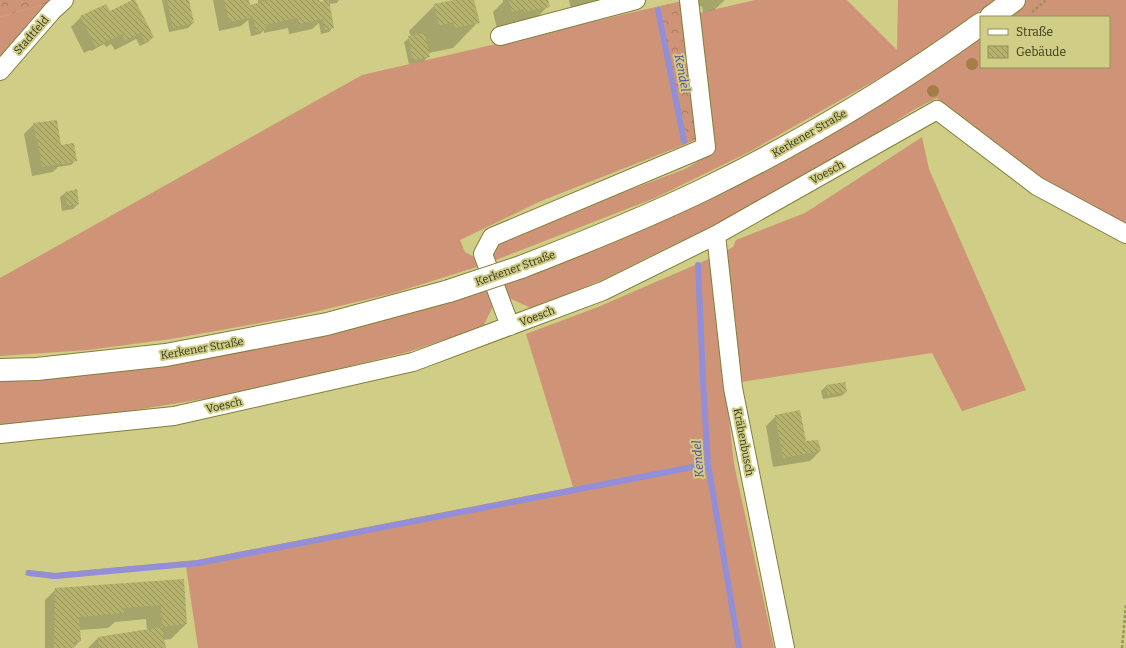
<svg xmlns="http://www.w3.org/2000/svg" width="1126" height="648" viewBox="0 0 1126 648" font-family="Bitter,serif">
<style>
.grass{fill:#cf9477}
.forest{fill:url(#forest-crowns)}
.shadow{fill:#0003;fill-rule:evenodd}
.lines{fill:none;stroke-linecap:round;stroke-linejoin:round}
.stream{stroke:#938ed8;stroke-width:6}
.building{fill:url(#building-back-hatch)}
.minor-casing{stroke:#827f3a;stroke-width:20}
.primary-casing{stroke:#827f3a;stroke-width:24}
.path{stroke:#97955e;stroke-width:2.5;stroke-dasharray:3 2;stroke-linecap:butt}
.minor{stroke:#fff;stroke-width:18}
.primary{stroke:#fff;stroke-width:22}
.primary-bridge-casing{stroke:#827f3a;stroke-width:24;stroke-linecap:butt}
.primary-bridge{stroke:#fff;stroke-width:22}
.tree{fill:#a57d47}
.labels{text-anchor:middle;stroke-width:4;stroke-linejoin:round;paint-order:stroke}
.street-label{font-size:11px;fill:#38371a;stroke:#cfcd86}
.water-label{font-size:12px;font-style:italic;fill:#50439b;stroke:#cfcd86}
</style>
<defs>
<pattern id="forest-crowns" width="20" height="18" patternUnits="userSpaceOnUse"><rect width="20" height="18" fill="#cf9477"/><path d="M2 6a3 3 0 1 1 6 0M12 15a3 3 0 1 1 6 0" fill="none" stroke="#a97a61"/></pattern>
<pattern id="building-back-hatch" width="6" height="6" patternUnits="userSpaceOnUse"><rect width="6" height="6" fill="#b5b26d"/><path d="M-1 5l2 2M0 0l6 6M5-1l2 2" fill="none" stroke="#949259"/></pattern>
</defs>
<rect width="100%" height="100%" fill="#cfcd86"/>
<!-- grass -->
<path class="grass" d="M49 0H52L0 59V17L48 3Z
M755 0H847L897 50 898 0H996L897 68 749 152 655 198 483 265 394 293 293 317 171 339 88 350 0 356V278L362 75 660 6 686 144 541 201 460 240 465 252 482 261 493 256 502 238 685 169 714 152 699 13Z
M1027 0H1126V226L1080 204 1004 154 937 98 915 109 858 145 761 202 602 280 533 309 507 297 496 300 483 327 408 352 240 393 43 425 0 428V379L84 372 590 249 981 35V67H1109V17H1006Z
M922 137 929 169 1026 390 962 411 932 353 741 382 726 251 733 247 736 240 805 213Z
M711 258 734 464 774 648H198L186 566 54 579 25 575 26 570 55 573 197 560 573 487 526 334 598 307Z"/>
<!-- forest -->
<path class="forest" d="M0 0H49L48 3 0 17Z
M682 1 698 138 686 144 660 6Z"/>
<!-- shadow -->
<path class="shadow" d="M162 0H188L193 23 188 28 169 32Z
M213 0H248L249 6 258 4V0H318L319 3 324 2 323 0H339L337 3 329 4 333 27 329 32 321 34 319 23 312 29 289 34 288 28 264 33V30L260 34 251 36 248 20 241 26 219 31Z
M458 0H473L478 22 453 48 429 53V56L424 61 409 64 404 42 411 37 409 31 435 5Z
M503 0H547L548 6 523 32 499 37 493 12 503 2Z
M569 0H610L571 9Z
M679 0H725L714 10 703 12 702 6 680 9Z
M110 13 153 37 148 42 140 46 136 39 115 50 111 44 106 47 104 44 91 51 90 50 84 53 71 27 81 17Z
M34 124 76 160 71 165 58 167 53 172 32 176 24 134ZM72 160V162L59 164V162Z
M65 193 78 204 73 209 62 211 60 197Z
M826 386 846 392 841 396 823 399 821 391Z
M776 416 805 443 820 451 810 461 773 467 766 426Z
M183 580 186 624 171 639 163 640 165 648H88L98 638 147 630 146 619 115 622 108 628 79 630 80 641 73 648H45V600L56 589Z"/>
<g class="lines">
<!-- stream -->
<path class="stream" d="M658 10 684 141
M698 265 703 381 708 464 739 648
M29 573 55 576 199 563 708 464"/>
</g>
<!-- building -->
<path class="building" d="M132 0H135L154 37 145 42 140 33 125 41 122 34 96 47 80 16 106 4 110 11Z
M167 0H189L194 23 173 28Z
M224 0H249L250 5 269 0H319L320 2 329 0 334 28 325 30 323 19 299 24 298 18 265 25 266 30 256 32 253 17 229 22Z
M454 0H474L480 23 455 28 453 22 439 26 434 4Z
M509 0H548L550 7 524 12V9L512 12Z
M425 33 430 57 413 60 408 36Z
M57 120 61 145 74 143 77 161 42 167 37 138H36L33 123Z
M77 189 79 204 67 206 65 192Z
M845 382 847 392 827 395 826 385Z
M800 410 806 441 818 440 821 451 783 458 775 415Z
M184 579 187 624 162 627 161 605 124 608V613L79 617 81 641H74V648H54L55 588Z
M162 627 166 648H99L98 637Z"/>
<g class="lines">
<!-- minor casing -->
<g class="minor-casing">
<path id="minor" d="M500 36 636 0
M0 71 53 10 64 0
M716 235 733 388 785 648
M510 326 483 254 492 237 706 147 689 0
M0 434 174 416 413 362 603 291 716 235 937 110 1037 186 1126 234"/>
</g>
<!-- primary casing -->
<g class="primary-casing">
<path id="primary" d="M991 17 1014 0
M521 267C583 243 645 218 705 189 801 142 894 87 981 24
M0 370 37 369 166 355 327 324 449 291"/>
</g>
<!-- path -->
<path class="path" d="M1032 12 1046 0
M1122 648 1126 605"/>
<!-- minor -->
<use href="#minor" class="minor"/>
<!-- primary -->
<use href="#primary" class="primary"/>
<!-- primary-bridge casing -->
<g class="primary-bridge-casing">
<path id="primary-bridge" d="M449 291 521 267"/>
</g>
<!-- primary-bridge -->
<use href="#primary-bridge" class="primary-bridge"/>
</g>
<!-- trees -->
<g class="tree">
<circle cx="972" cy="64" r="6"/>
<circle cx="933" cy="91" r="6"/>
</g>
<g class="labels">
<!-- street labels -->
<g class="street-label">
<text transform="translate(31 35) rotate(-49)" y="4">Stadtfeld</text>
<text transform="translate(809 133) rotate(-30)" y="4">Kerkener Straße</text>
<text transform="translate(827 172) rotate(-29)" y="4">Voesch</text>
<text transform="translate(515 268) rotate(-20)" y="4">Kerkener Straße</text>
<text transform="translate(537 316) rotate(-21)" y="4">Voesch</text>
<text transform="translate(202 348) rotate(-10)" y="4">Kerkener Straße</text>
<text transform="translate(224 405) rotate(-13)" y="4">Voesch</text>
<text transform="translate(744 442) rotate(79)" y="4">Krähenbusch</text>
</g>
<!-- water labels -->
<g class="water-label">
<text transform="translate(682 73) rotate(79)" y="4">Kendel</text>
<text transform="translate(698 459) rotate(-95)" y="4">Kendel</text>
</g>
</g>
<!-- legend -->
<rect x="980" y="16" width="130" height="52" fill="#cfcd86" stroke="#93915b"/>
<rect x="988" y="29" width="20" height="6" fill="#ffffff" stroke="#93915b"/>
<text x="1016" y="36" font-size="12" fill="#38371a">Straße</text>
<rect x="988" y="46" width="20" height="12" fill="url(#building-back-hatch)" stroke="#93915b"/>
<text x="1016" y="56" font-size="12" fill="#38371a">Gebäude</text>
</svg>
